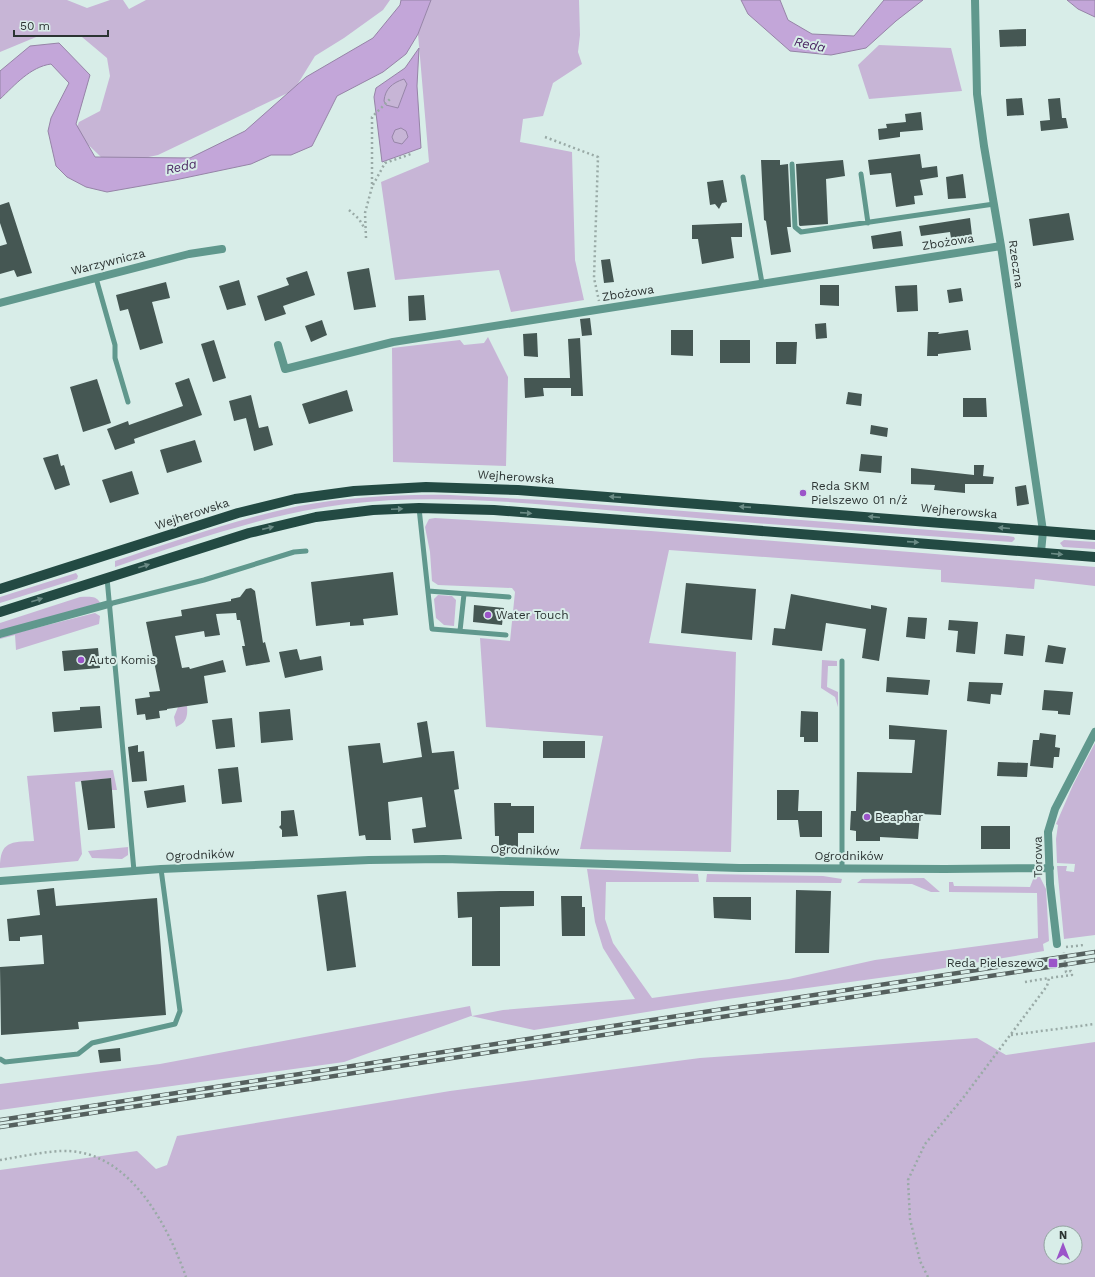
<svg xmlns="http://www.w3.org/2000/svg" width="1095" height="1277" viewBox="0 0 1095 1277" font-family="'Work Sans',sans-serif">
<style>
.green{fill:#c7b5d6;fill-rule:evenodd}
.water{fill:#c3a6d9;stroke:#9684a7;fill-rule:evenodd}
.building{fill:#455753}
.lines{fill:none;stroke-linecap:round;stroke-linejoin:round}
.path{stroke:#99aaa6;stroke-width:2.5;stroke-dasharray:2 3;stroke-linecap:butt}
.lane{stroke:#60988d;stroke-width:5}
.street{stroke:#60988d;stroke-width:8}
.primary{stroke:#234a43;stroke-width:10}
.rail-casing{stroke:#55605e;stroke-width:4.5}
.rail{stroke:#d8ede8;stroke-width:3;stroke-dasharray:9;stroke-linecap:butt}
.oneway{fill:#6b8b85}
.poi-dot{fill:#9b55c9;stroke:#d8ede8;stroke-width:1.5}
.labels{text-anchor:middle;stroke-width:4;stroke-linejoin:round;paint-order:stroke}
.street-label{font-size:12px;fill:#2c3433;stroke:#d8ede8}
.poi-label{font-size:12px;fill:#2c3433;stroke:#d8ede8;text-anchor:start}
.water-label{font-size:13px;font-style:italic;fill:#4a2562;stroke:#d8ede8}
</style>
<rect width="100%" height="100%" fill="#d8ede8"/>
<!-- green -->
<path class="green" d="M0 0H67L87 8 110 0H123L129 9 146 0H390L383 10 344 38 315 56 294 90 158 155 120 163 101 157 75 132 79 122 100 111 110 76 107 58 82 37 41 35 0 52Z
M431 0H579L580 35 578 52 582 64 553 83 543 116 523 119 520 142 572 152 575 260 584 300 511 312 499 270 395 280 381 182 429 162 418 34Z
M879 45 951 48 962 91 869 99 858 65Z
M404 79 407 84 398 108 386 105 384 101C385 89 392 83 404 79Z
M392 136a8 8 0 1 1 16 0a8 8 0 1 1-16 0Z
M488 337 508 377 506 466 393 462 392 348 460 340 464 345 484 343Z
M450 495 541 500 1008 536 1014 537 1015 539 1012 542 955 538C850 530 745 523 640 513 543 505 443 492 346 504 267 514 190 541 115 567V561C175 541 236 519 299 506 348 497 400 494 450 495Z
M435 518 651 531 1095 567V586L1035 579 1034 589 941 582V570L669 550 649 643 736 652 731 852 580 849 603 736 486 727 480 638 510 641 515 592 512 588 438 585 432 581 430 552 425 527 429 519Z
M1064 540 1095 542V549L1063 547 1060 543Z
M76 573 78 576 77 579 0 603V597Z
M438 595 452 596 456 600 454 626 444 625 436 618 434 599Z
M80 597C87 597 97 595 100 603L0 632V623Z
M95 613 100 616 99 624 16 650 15 635 0 639V637Z
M822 660 837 661V666H828L827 687 838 692V707L835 697 821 688Z
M187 706C188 717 186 723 176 727L174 717 178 707Z
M1095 743V935L1064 939 1057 866H1067L1066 871 1074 872 1075 864 1057 863 1056 839 1058 825 1056 824 1073 785Z
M113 770 117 790H112L111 778 75 782 82 854 78 861 0 868C0 841 11 842 34 841L27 776Z
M128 847V855L122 859 92 858 88 851Z
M587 869 698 874 699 882H606L605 919 613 943 652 998 789 979 875 960 1038 938 1037 893 949 892V882H953L954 886 1030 887 1034 877H1040L1046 889 1049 941 1043 944 1044 951 915 973 728 999 534 1030 471 1016 344 1062 0 1110V1084L160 1064 470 1006 472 1016 503 1010 635 999 603 948 595 922Z
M707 874 823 876 842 879 841 883 706 882Z
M924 878 940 892H931L912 884 857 883 862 879Z
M977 1038 1006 1055 1095 1042V1277H0V1170L137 1151 156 1169 167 1165 177 1136 450 1091 700 1058ZM1051 1233H1075V1257H1051Z"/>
<!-- water -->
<path class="water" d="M401 0H431L418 34 406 54 383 72 337 96 312 146 291 155H271L251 164 175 180 107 192 86 187 67 177 56 166 48 131 51 118 69 83 51 64C30 67 15 85 0 99V71L30 46 59 43 90 75 76 124 95 157 190 158 245 131 306 77 373 38 400 5Z
M741 0H780L788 20 812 34 854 36 884 0H923L896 21 866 48 831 55 790 51 748 14Z
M1067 0H1095V17L1078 9Z
M419 48 417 86 421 148 382 162 374 97 376 88 405 68ZM404 79 407 84 398 108 386 105 384 101C385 89 392 83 404 79ZM401 128 406 131 408 137 402 144 394 142 392 137 395 130Z"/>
<!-- building -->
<path class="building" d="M1026 29V46L1000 47 999 30Z
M1022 98 1024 115 1007 116 1006 99Z
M1060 98 1062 118H1066L1068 128 1041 131 1040 121 1050 120 1048 99Z
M921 112 923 130 900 132V137L879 140 878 129 887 128 886 124 906 122 905 114Z
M920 154 922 168 937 166 938 177 920 180 923 195 914 196 915 204 896 207 891 173 870 175 868 160Z
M761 160H780V165L788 164 791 227H787L791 252 771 255 766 221 764 220Z
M843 160 845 176 826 179 828 224 800 226 799 225 796 164Z
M963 174 966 198 948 199 946 177Z
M723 180 727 202 722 203 719 209 715 204 710 205 707 182Z
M9 202 32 273 17 277 14 270 0 274V246L7 244 0 223V205Z
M1069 213 1074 240 1033 246 1029 219Z
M970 218 972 235 951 238 950 232 921 236 919 226Z
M742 223V237H731L734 258 702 264 698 239H692V225Z
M901 231 903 246 873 249 871 236Z
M610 259 614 282 604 283 601 260Z
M369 268 376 307 354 310 347 272Z
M307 271 315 295 283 306 286 314 265 321 257 296 289 285 286 278Z
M239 280 246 305 227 310 219 286Z
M166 282 170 298 152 302 163 343 140 350 128 309 120 311 116 295Z
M820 285H839V306L820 305Z
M917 285 918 311 897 312 895 286Z
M961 288 963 301 949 303 947 290Z
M424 295 426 320 409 321 408 296Z
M590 318 592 335 582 336 580 319Z
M322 320 327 335 311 342 305 326Z
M826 323 827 338 816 339 815 324Z
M671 330H693V356L671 355Z
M968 330 971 350 938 354V356H927L928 332H939L938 334Z
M537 333 538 357 524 356 523 334Z
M580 338 583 396H571V388H543L544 396 525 398 524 378H570L568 339Z
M214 340 226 378 213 382 201 344Z
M720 340H750V363H720Z
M776 342H797L796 364H776Z
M189 378 202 415 134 439 135 443 115 450 107 429 128 421 129 425 183 406 175 383Z
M97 379 111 423 83 432 70 387Z
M347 390 353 411 309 424 302 404Z
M848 392 862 394 861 406 846 404Z
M251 395 259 428 268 426 273 445 254 451 246 418 234 421 229 401Z
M963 398H986L987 417H963Z
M871 425 888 428 887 437 870 434Z
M195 440 202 462 167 473 160 450Z
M58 454 61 466 64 465 70 485 55 490 43 458Z
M861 454 882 456 881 473 859 471Z
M974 465H984L983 476 994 477 993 484H965V493L934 490 935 485 911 484V468L974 475Z
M132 471 139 494 110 503 102 480Z
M1026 485 1029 504 1017 506 1015 487Z
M393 572 398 615 363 619 364 625 350 626V622L316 626 311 582Z
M686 583 756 589 752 640 681 633Z
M251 588 255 591 263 643 265 642 270 662 246 666 242 646H245L240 620H237L236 613 216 614 220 635 205 637 204 631 175 636 182 668 189 667 190 669 223 660 226 672 204 676 208 703 167 709V710L159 711 160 718 146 720 145 714 137 715 135 699 150 697 149 692 160 691 146 622 182 616 181 610 231 601V599L240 597 246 589Z
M791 594 871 609V605L887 608 879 661 862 658 866 629 826 623 822 651 772 645 774 628 785 629Z
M474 605 504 608 502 625 473 622Z
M908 617 927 618 925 639 906 637Z
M949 620 978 622 975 654 956 652 958 631 948 630Z
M1006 634 1025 636 1023 656 1004 654Z
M1048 645 1066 648 1063 664 1045 662Z
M98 648 100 668 64 671 62 651Z
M297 649 300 660 321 656 323 670 285 678 279 652Z
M887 677 930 680 928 695 886 692Z
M969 682 1003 683 1001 695 991 694 990 704 967 701Z
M1044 690 1073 692 1070 715 1058 714V711L1042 710Z
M100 706 102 728 54 732 52 712 80 710V707Z
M290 709 293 740 261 743 259 712Z
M801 711 818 712V742H804V737H800Z
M232 718 235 747 216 749 212 720Z
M427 721 432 753 454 751 459 789 454 790 462 839 414 843 412 829 426 827 422 797 388 802 391 840H366L365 835 359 836 348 746 380 743 383 763 422 757 417 723Z
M889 725 947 730 941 815 920 814 918 839 880 837V841H856V831L850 830 851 811H856L857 772 912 773 915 740 889 739Z
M1040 733 1056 735 1055 747 1060 748 1059 757H1054L1053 768 1030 766 1033 740H1039Z
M543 741H585V758H543Z
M138 745V752L144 751 147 781 132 782 128 747Z
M998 762 1028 763 1027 777 997 776Z
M238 767 242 802 222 804 218 769Z
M111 778 115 828 88 830 81 781Z
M184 785 186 802 147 808 144 791Z
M777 790H799L798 811H822V837H800L798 820H777Z
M494 803H511V806H534V833H518V847L499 846V836H495Z
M294 810 298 836 282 837V830L279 827 281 825V811Z
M981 826H1010V849H981Z
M54 888 56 906 157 898 166 1015 78 1022 79 1029 1 1035 0 967 44 964 42 935 20 937V941H9L7 919 40 915 37 890Z
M796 890 831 891 829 953H795Z
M346 891 356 967 327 971 317 895Z
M500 891H534V906L500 907V966H472V917L458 918 457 892Z
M561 896H582V907H585V936H562Z
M713 897H751V920L714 918Z
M120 1048 121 1061 100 1063 98 1050Z"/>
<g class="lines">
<!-- path -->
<path class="path" d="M545 137 598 157 594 278 599 301
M373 185 385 163 411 154
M349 210 359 219 365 229
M366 238 365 213 372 187V117L391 98
M1066 947 1084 945
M1025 982 1049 978
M1011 1035 1095 1024
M0 1160C19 1157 51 1150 69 1151 131 1154 168 1226 186 1277
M928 1277 920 1261 910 1219 908 1180 925 1144 963 1098 1047 986 1049 978 1072 975 1071 971 1066 972 1064 952"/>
<!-- lane -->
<path class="lane" d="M792 164 795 227 801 232 994 204
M861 174 868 223
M743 177 762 283
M96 278 115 345V358L128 402
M419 508 432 629 506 635
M107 578 134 871
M428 591 509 597
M109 604 204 580 294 552 306 551
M460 631 464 594
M842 661V867
M0 1059 5 1062 78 1054 92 1043 175 1024 180 1011 161 869"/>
<!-- street -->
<path class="street" d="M975 0 977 94 984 146 1001 246 1043 531 1041 552
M0 303 189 254 222 249
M278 345 285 369 393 342 1001 246
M0 634 109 604
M0 881 161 869 369 860 444 859 739 868 945 869 1050 868
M1057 944 1050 884 1048 832 1055 809 1095 732"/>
<!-- primary -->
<path class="primary" d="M0 589 238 513 295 499 354 491 426 487 518 490 1095 535
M0 612 249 533 316 517 373 510 419 508 494 510 1095 557"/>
<!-- rail casing -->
<g class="rail-casing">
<path id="rail" d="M0 1120 1095 952
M0 1127 1095 960"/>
</g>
<!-- rail -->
<use href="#rail" class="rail"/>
</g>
<!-- one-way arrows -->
<defs><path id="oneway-solid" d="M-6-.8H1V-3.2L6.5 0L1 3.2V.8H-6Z"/></defs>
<g class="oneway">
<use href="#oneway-solid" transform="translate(615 497) rotate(-176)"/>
<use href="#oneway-solid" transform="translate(745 507) rotate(-176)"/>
<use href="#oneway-solid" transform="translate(397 509) rotate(-2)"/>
<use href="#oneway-solid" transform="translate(526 513) rotate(4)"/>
<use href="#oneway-solid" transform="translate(874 517) rotate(-175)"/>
<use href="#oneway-solid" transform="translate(268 528) rotate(-13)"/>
<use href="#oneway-solid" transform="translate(1004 528) rotate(-175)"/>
<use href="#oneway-solid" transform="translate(913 542) rotate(4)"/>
<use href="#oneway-solid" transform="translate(1057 554) rotate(5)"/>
<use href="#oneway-solid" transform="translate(144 566) rotate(-18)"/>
<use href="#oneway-solid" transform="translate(37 600) rotate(-18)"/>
</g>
<!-- markers -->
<g class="poi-dot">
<circle cx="803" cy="493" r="4"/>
<circle cx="488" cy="615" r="4"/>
<circle cx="81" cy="660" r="4"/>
<circle cx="867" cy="817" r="4"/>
<rect x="1048" y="958" width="10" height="10" rx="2"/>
</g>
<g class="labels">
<!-- street labels -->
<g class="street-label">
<text transform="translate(948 242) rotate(-9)" y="4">Zbożowa</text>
<text transform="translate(108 262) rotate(-14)" y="4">Warzywnicza</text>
<text transform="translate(1016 264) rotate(82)" y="4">Rzeczna</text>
<text transform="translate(628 293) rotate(-9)" y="4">Zbożowa</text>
<text transform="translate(516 477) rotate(4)" y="4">Wejherowska</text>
<text transform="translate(959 511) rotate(5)" y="4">Wejherowska</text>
<text transform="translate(192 514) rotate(-18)" y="4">Wejherowska</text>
<text transform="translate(525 850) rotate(2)" y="4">Ogrodników</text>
<text transform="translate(200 855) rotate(-3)" y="4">Ogrodników</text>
<text x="849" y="860">Ogrodników</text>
<text transform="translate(1038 857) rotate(-91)" y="4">Torowa</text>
</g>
<!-- poi labels -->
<g class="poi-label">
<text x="811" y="490">Reda SKM<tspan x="811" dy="14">Pielszewo 01 n/ż</tspan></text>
<text x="496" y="619">Water Touch</text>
<text x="89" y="664">Auto Komis</text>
<text x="875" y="821">Beaphar</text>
<text x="1044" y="967" text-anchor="end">Reda Pieleszewo</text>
</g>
<!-- water labels -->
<g class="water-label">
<text transform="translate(810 44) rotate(12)" y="5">Reda</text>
<text transform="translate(181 166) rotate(-12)" y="5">Reda</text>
</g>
</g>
<!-- north arrow -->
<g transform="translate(1063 1245)"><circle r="19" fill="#d8ede8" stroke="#93a3a0"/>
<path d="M0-3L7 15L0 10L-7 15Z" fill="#9b55c9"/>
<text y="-6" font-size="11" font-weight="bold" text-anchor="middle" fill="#2c3433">N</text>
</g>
<!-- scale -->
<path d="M14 30v6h94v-6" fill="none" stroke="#2c3433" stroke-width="2"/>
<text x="20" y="30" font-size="12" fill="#2c3433" stroke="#d8ede8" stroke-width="3" paint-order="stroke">50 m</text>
</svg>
